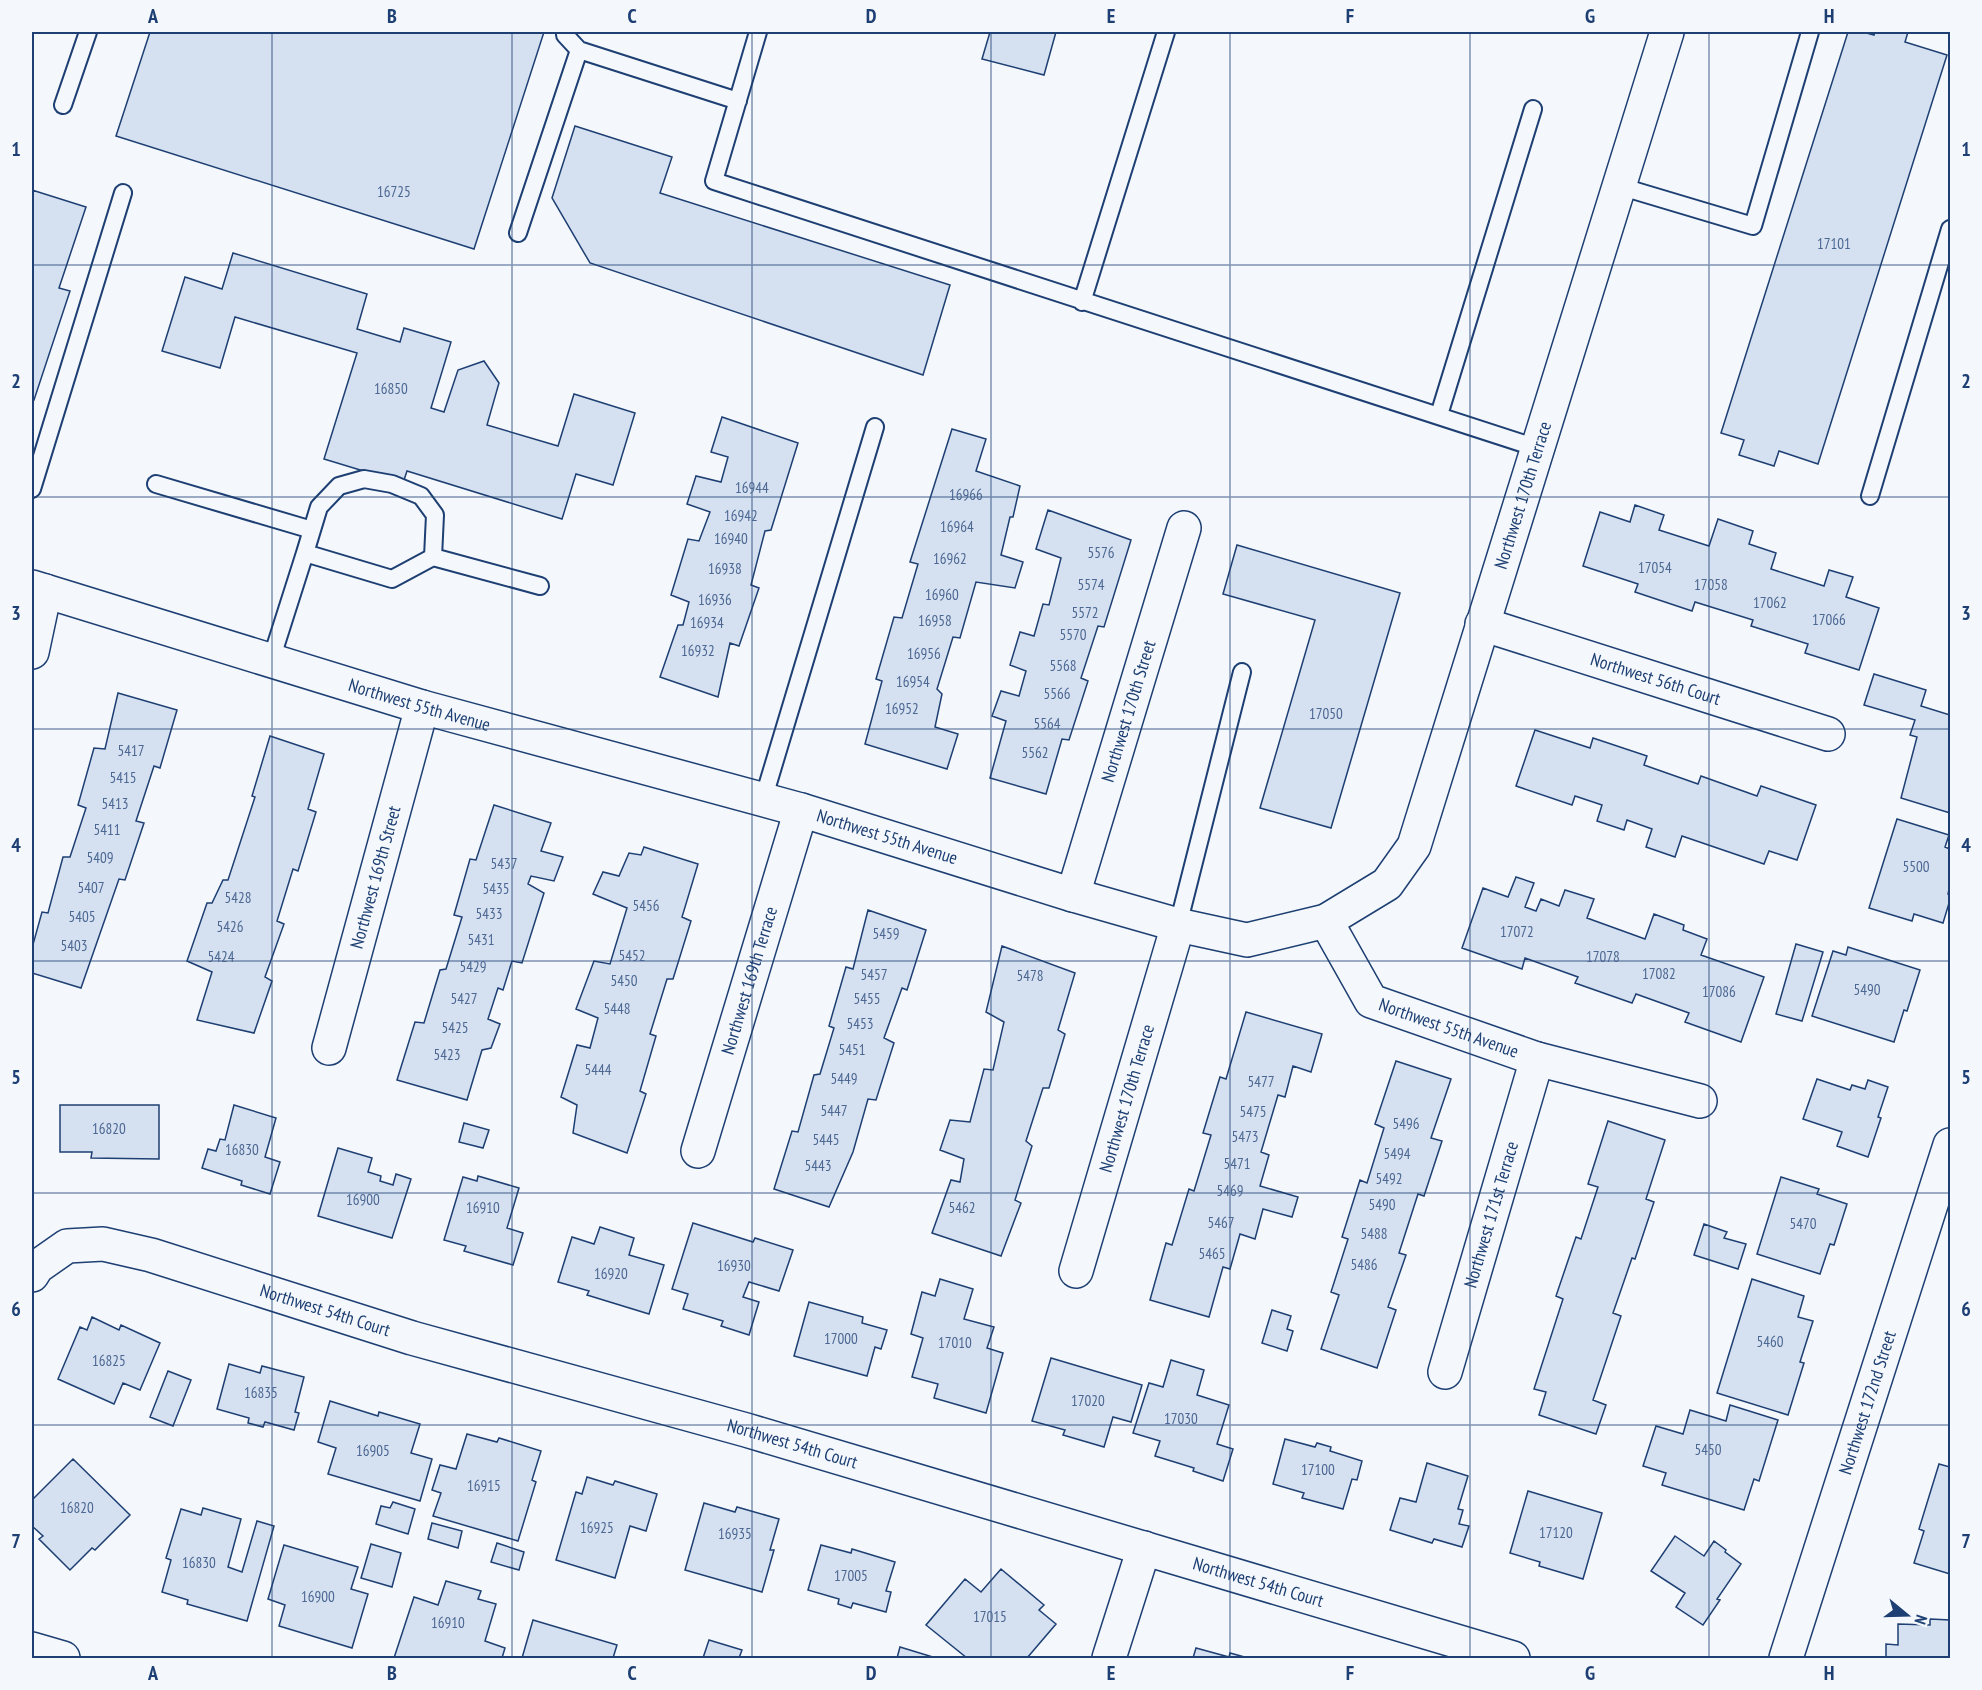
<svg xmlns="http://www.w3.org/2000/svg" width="1982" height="1690" viewBox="0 0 1982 1690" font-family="'PT Sans Narrow',sans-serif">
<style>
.building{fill:#d5e0f0;stroke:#1d3f73;stroke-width:1.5}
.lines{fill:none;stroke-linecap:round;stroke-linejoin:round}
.service-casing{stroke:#1d3f73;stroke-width:20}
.minor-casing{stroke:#1d3f73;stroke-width:36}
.service{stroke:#f4f7fb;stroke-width:16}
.minor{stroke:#f4f7fb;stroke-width:33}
.grid{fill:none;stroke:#1d3f73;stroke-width:1.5;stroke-opacity:0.55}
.labels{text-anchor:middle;stroke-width:4.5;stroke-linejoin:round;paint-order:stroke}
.number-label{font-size:15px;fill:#4b6792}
.street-label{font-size:18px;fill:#1d3f73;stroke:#f4f7fb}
.neatline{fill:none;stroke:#1d3f73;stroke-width:2}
.grid-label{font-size:20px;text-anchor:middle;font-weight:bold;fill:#1d3f73}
</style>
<rect width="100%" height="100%" fill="#f4f7fb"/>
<!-- building -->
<path class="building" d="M150 32H544L474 249 116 136Z
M990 32H1056L1044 75 982 59Z
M1848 32H1863L1874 35 1875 32H1908L1905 42 1947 55 1818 464 1779 451 1774 466 1739 455 1744 440 1721 433Z
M575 126 672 157 660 193 950 285 923 375 590 263 552 198Z
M32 190 86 207 59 288 70 291 34 400 32 399Z
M233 253 367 294 357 329 400 342 404 328 451 342 431 408 444 412 458 370 484 361 499 383 487 425 558 446 574 394 635 413 613 485 576 474 562 519 407 471 403 483 324 459 357 353 235 317 220 368 162 351 185 277 222 289Z
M722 417 798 443 771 530 765 531 751 585 759 588 739 646 730 643 718 697 660 677 678 625H683L689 602 671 595 688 539 699 541 710 512 687 504 696 476 721 482 728 457 711 452Z
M952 429 986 439 976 471 1020 486 1013 517H1010L1001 555 1023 562 1015 588 976 582 960 638 953 637 937 689 942 694 935 727 958 734 947 769 865 744 882 681 876 679 894 617 902 618 918 564 910 562Z
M1635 505 1664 515 1659 530 1709 546 1718 519 1753 531 1749 544 1776 553 1771 569 1824 586 1829 570 1853 577 1846 597 1879 608 1859 670 1805 653 1808 644 1751 626 1753 620 1695 602 1692 611 1635 592 1638 584 1583 566 1600 512 1630 522Z
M1048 510 1131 540 1104 627 1098 626 1081 678 1088 681 1069 740 1062 739 1046 794 990 778 1006 721 992 716 1001 691 1019 696 1026 671 1010 665 1020 632 1034 636 1043 604 1049 605 1061 558 1036 549Z
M1237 545 1400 593 1331 828 1260 808 1315 620 1223 594Z
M1874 674 1926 690 1921 706 1950 715V813L1901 798 1917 737 1910 735 1915 720 1864 705Z
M118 693 177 710 160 768 154 766 136 821 144 823 125 880 119 879 81 988 32 973V948L42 912 48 913 63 857H70L86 808 78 805 94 748 105 749Z
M1535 730 1590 748 1593 738 1647 756 1644 765 1698 784 1701 776 1757 796 1761 786 1816 805 1797 860 1769 851 1764 864 1682 836 1675 857 1646 847 1652 829 1627 820 1624 830 1597 821 1602 805 1575 796 1572 805 1516 786Z
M270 736 324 754 308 809 316 812 298 871 293 869 277 921 284 924 265 977 272 981 254 1033 197 1020 212 972 187 961 207 903H212L223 880H228L255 797 252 796Z
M494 805 551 823 541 851 563 857 554 881 531 876 528 884 544 893 522 963 512 961 503 990 498 988 488 1019 500 1024 491 1048 482 1050 467 1100 397 1080 415 1022 424 1023 440 970 446 969 462 917 454 915 470 859 476 860Z
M1897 819 1949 835 1945 847 1950 849V885L1948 894 1950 895V900L1943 923 1914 914 1912 921 1869 908Z
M644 847 698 864 682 917 691 921 673 979H667L650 1034 656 1036 640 1091 646 1094 627 1153 573 1133 577 1105 561 1097 577 1045 590 1048 598 1018 576 1009 594 961 610 964 627 908 593 894 603 872 619 876 629 853 641 855Z
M1516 877 1534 883 1525 907 1536 911 1541 899 1559 906 1565 890 1594 899 1587 918 1645 939 1654 914 1684 925 1683 930 1707 939 1701 955 1764 977 1741 1042 1685 1022 1689 1013 1636 994 1632 1003 1575 983 1578 977 1525 958 1522 969 1462 948 1483 888 1508 897Z
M868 910 926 930 907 990 902 988 884 1038 894 1043 876 1100 868 1099 853 1152 829 1207 774 1189 792 1131 798 1132 814 1075 820 1074 834 1028 829 1026 846 967 853 969Z
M1796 944 1823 952 1802 1021 1776 1014Z
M1002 946 1075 973 1058 1030 1065 1034 1049 1088H1043L1026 1141 1032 1146 1015 1200 1021 1203 1001 1256 932 1233 951 1180 960 1182 964 1159 940 1150 950 1120 970 1122 984 1069 993 1070 1004 1022 986 1012Z
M1848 947 1920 970 1907 1011 1904 1010 1894 1042 1812 1016 1833 951 1846 955Z
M1246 1012 1322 1034 1311 1072 1293 1066 1285 1097 1278 1095 1261 1152 1269 1155 1260 1186 1298 1197 1292 1217 1263 1209 1255 1239 1240 1234 1230 1269 1223 1267 1209 1317 1150 1300 1166 1243 1172 1245 1189 1189 1194 1191 1211 1135 1203 1133 1220 1077 1226 1079Z
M1396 1061 1451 1079 1431 1138 1442 1141 1424 1196 1418 1194 1399 1253 1406 1255 1388 1307 1396 1310 1377 1368 1321 1349 1339 1295 1331 1292 1348 1239 1342 1237 1360 1180 1367 1183 1384 1128 1375 1124Z
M1817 1079 1850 1090 1852 1085 1865 1089 1868 1080 1888 1087 1878 1117 1881 1118 1868 1157 1837 1146 1842 1132 1803 1119Z
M60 1105H159V1159L91 1158 92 1152H60Z
M234 1105 276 1118 265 1157 280 1162 270 1194 241 1185 242 1181 202 1168 208 1149 216 1151 220 1139 225 1140Z
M1608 1121 1665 1140 1646 1199 1654 1202 1635 1259 1632 1258 1613 1313 1621 1316 1593 1400 1606 1405 1596 1434 1539 1415 1546 1392 1534 1389 1563 1299 1556 1296 1576 1237 1581 1239 1598 1187 1588 1184Z
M464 1123 489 1130 483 1148 459 1142Z
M338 1148 372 1158 368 1172 381 1176 380 1181 393 1185 396 1174 411 1179 392 1238 318 1216Z
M478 1176 519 1188 507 1228 523 1233 513 1265 464 1251 466 1246 444 1240 463 1177 477 1181Z
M1781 1177 1819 1189 1817 1194 1847 1204 1834 1245 1830 1244 1820 1274 1757 1254Z
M693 1223 753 1242 755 1238 793 1250 779 1291 749 1282 743 1297 759 1302 749 1335 721 1326 723 1321 683 1309 688 1294 672 1289Z
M1704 1224 1727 1232 1724 1238 1746 1244 1738 1269 1694 1255Z
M600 1227 634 1238 629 1255 664 1265 649 1314 587 1295 589 1291 558 1282 572 1237 594 1244Z
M940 1279 973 1289 964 1319 994 1327 987 1348 1003 1353 986 1413 934 1398 938 1384 912 1377 923 1338 911 1334 922 1292 935 1296Z
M1752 1279 1804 1296 1798 1317 1813 1321 1800 1362 1804 1363 1788 1415 1717 1393Z
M809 1302 863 1317 862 1323 887 1330 881 1349 875 1347 867 1376 794 1356Z
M1272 1310 1291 1316 1287 1329 1293 1331 1287 1351 1262 1343Z
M92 1317 119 1330 121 1325 160 1343 140 1390 123 1383 114 1404 58 1379 80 1327 87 1330Z
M1051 1358 1142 1385 1131 1422 1113 1417 1104 1447 1063 1435 1065 1430 1032 1421Z
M1171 1360 1204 1370 1197 1395 1229 1405 1217 1444 1233 1449 1223 1481 1193 1471 1194 1468 1155 1456 1160 1441 1133 1433 1149 1383 1163 1387Z
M229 1364 260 1373 262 1366 304 1377 295 1412 299 1413 294 1430 265 1422 263 1427 248 1423 249 1418 217 1409Z
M168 1371 191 1380 173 1426 150 1417Z
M330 1401 378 1416 379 1412 420 1424 411 1453 432 1459 420 1501 328 1474 336 1448 318 1442Z
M1730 1405 1778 1420 1759 1481 1754 1479 1744 1510 1662 1485 1666 1473 1643 1466 1656 1426 1683 1434 1690 1410 1726 1421Z
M467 1434 497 1442 499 1438 541 1451 532 1480 536 1482 518 1541 433 1516 441 1493 432 1490 440 1465 456 1469Z
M1285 1439 1315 1447 1317 1443 1331 1447 1330 1451 1362 1461 1357 1480 1352 1479 1343 1509 1302 1498 1304 1493 1273 1484Z
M73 1459 130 1515 95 1550 92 1548 70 1570 39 1539 43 1536 32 1526V1500Z
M1427 1463 1468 1476 1458 1509 1463 1510 1459 1524 1469 1526 1462 1547 1434 1539 1432 1543 1390 1530 1400 1498 1416 1502Z
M1939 1464 1950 1467V1574L1914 1563 1924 1531 1919 1529Z
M587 1477 613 1485 615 1481 657 1494 646 1531 630 1526 615 1578 556 1560 576 1492 582 1494Z
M1528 1491 1602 1513 1583 1579 1539 1566 1540 1562 1510 1553Z
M393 1502 415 1509 408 1534 376 1524 381 1506 390 1508Z
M704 1503 735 1512 737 1507 779 1519 770 1550H774L762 1592 685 1570Z
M203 1508 241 1519 228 1567 242 1572 257 1521 274 1526 247 1621 187 1604 188 1600 162 1592 171 1560 166 1558 181 1509 201 1515Z
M432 1523 462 1531 458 1548 428 1539Z
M1675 1536 1704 1556 1714 1541 1726 1550 1725 1552 1741 1564 1717 1599 1720 1600 1703 1625 1676 1607 1685 1593 1651 1571Z
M497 1543 524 1552 519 1570 491 1562Z
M371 1544 401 1553 392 1587 361 1578Z
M284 1545 358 1567 351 1589 368 1594 352 1648 279 1626 285 1605 268 1599Z
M821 1545 851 1553 852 1549 895 1562 886 1591 891 1592 886 1612 853 1603 851 1608 838 1604 839 1599 808 1590Z
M1001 1569 1044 1605 1039 1610 1056 1624 1027 1658H967L926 1625 965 1579 981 1592Z
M446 1581 481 1591 478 1599 496 1604 485 1641 505 1648 502 1658H394L414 1597 438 1605Z
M1930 1619 1950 1620V1658H1886V1644L1898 1645V1624L1930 1625Z
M533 1620 617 1645 613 1658H522Z
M709 1640 742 1650 739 1658H703Z
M900 1647 936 1658H897Z
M1196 1648 1229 1657 1230 1653 1248 1658H1193Z"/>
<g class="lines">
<!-- service casing -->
<g class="service-casing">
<path id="service" d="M565 32V35L579 50 738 101
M758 32 714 181 1537 448
M63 105 88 32
M1619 186 1753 226 1810 32
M518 233 579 50
M1082 302 1166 32
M1439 415 1533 109
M156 484 312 530
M32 489 123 193
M1870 496 1950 229
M305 553 319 507 339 486 364 479 392 484 421 496 435 515 433 557
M271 660 305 553 392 579 433 557 540 586
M763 800 875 427
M1178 925 1242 672"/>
</g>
<!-- minor casing -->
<g class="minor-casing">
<g id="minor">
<path id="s1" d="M32 587 422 707 801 810 1073 895 1178 925 1247 940 1326 921 1387 884 1414 846 1667 32"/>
<path id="s2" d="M1482 624 1828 734"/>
<path d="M32 652 45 591"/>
<path id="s3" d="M1073 895 1184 528"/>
<path id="s4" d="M1326 921 1371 1001 1537 1059 1700 1101"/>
<path id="s5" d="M329 1048 422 707"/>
<path id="s6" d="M698 1151 801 810"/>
<path id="s7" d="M1076 1271 1178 925"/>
<path id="s8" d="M32 1275 37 1267 67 1246 103 1244 151 1255 412 1338 746 1430 1513 1658"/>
<path id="s9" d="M1445 1372 1537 1059"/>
<path d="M32 1649 63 1658"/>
<path d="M1109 1658 1144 1548"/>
<path id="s10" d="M1786 1658 1950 1145"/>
</g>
</g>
<!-- service -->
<use href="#service" class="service"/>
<!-- minor -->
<use href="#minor" class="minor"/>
</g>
<!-- grid -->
<path class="grid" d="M272 32V1658M512 32V1658M752 32V1658M991 32V1658M1230 32V1658M1470 32V1658M1709 32V1658M32 265H1950M32 497H1950M32 729H1950M32 961H1950M32 1193H1950M32 1425H1950"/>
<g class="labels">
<!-- number labels -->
<g class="number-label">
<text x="394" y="197">16725</text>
<text x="1834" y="249">17101</text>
<text x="391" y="394">16850</text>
<text x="752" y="493">16944</text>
<text x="966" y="500">16966</text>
<text x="741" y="521">16942</text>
<text x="957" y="532">16964</text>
<text x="731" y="544">16940</text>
<text x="1101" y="558">5576</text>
<text x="950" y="564">16962</text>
<text x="1655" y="573">17054</text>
<text x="725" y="574">16938</text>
<text x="1091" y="590">5574</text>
<text x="1711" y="590">17058</text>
<text x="942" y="600">16960</text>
<text x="715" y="605">16936</text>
<text x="1770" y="608">17062</text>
<text x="1085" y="618">5572</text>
<text x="1829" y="625">17066</text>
<text x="935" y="626">16958</text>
<text x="707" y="628">16934</text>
<text x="1073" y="640">5570</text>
<text x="698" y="656">16932</text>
<text x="924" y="659">16956</text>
<text x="1063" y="671">5568</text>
<text x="913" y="687">16954</text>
<text x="1057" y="699">5566</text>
<text x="902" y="714">16952</text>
<text x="1326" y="719">17050</text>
<text x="1047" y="729">5564</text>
<text x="131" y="756">5417</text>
<text x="1035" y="758">5562</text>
<text x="123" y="783">5415</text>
<text x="115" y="809">5413</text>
<text x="107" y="835">5411</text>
<text x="100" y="863">5409</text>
<text x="504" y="869">5437</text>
<text x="1916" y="872">5500</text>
<text x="91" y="893">5407</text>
<text x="496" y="894">5435</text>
<text x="238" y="903">5428</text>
<text x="646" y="911">5456</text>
<text x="489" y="919">5433</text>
<text x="82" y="922">5405</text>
<text x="230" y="932">5426</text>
<text x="1517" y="937">17072</text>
<text x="886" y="939">5459</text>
<text x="481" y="945">5431</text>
<text x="74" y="951">5403</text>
<text x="632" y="961">5452</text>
<text x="221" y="962">5424</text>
<text x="1603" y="962">17078</text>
<text x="473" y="972">5429</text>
<text x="1659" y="979">17082</text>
<text x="874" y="980">5457</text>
<text x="1030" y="981">5478</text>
<text x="624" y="986">5450</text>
<text x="1867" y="995">5490</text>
<text x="1719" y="997">17086</text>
<text x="464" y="1004">5427</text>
<text x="867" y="1004">5455</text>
<text x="617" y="1014">5448</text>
<text x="860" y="1029">5453</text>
<text x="455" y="1033">5425</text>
<text x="852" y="1055">5451</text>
<text x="447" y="1060">5423</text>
<text x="598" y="1075">5444</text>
<text x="844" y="1084">5449</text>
<text x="1261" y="1087">5477</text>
<text x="834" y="1116">5447</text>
<text x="1253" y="1117">5475</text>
<text x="1406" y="1129">5496</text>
<text x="109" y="1134">16820</text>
<text x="1245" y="1142">5473</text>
<text x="826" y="1145">5445</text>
<text x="242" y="1155">16830</text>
<text x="1397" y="1159">5494</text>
<text x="1237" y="1169">5471</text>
<text x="818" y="1171">5443</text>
<text x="1389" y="1184">5492</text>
<text x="1230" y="1196">5469</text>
<text x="363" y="1205">16900</text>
<text x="1382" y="1210">5490</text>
<text x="483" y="1213">16910</text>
<text x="962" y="1213">5462</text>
<text x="1221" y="1228">5467</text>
<text x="1803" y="1229">5470</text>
<text x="1374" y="1239">5488</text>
<text x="1212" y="1259">5465</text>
<text x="1364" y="1270">5486</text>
<text x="734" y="1271">16930</text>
<text x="611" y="1279">16920</text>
<text x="841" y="1344">17000</text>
<text x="1770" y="1347">5460</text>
<text x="955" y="1348">17010</text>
<text x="109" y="1366">16825</text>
<text x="261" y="1398">16835</text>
<text x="1088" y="1406">17020</text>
<text x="1181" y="1424">17030</text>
<text x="1708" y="1455">5450</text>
<text x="373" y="1456">16905</text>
<text x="1318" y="1475">17100</text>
<text x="484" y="1491">16915</text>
<text x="77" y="1513">16820</text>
<text x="597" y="1533">16925</text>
<text x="1556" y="1538">17120</text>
<text x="735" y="1539">16935</text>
<text x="199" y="1568">16830</text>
<text x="851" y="1581">17005</text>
<text x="318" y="1602">16900</text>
<text x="990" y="1622">17015</text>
<text x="448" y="1628">16910</text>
</g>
<!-- street labels -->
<g class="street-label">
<text dy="6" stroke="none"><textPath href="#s1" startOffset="1832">Northwest 170th Terrace</textPath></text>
<text dy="6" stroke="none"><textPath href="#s2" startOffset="182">Northwest 56th Court</textPath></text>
<text dy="6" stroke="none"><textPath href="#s1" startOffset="405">Northwest 55th Avenue</textPath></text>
<text dy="6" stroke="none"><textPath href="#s3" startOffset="192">Northwest 170th Street</textPath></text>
<text dy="6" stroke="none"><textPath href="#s1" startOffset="891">Northwest 55th Avenue</textPath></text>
<text dy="6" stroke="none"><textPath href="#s5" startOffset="177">Northwest 169th Street</textPath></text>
<text dy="6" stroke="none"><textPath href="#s6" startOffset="178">Northwest 169th Terrace</textPath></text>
<text dy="6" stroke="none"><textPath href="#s4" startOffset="174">Northwest 55th Avenue</textPath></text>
<text dy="6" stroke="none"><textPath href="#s7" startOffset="180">Northwest 170th Terrace</textPath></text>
<text dy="6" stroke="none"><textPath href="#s9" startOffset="164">Northwest 171st Terrace</textPath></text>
<text dy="6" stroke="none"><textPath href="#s8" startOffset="314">Northwest 54th Court</textPath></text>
<text dy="6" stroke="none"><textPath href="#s10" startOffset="268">Northwest 172nd Street</textPath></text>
<text dy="6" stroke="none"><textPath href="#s8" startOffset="800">Northwest 54th Court</textPath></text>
<text dy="6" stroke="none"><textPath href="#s8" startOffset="1286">Northwest 54th Court</textPath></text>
</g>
</g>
<!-- border -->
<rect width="1982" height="1690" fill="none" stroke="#f4f7fb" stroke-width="66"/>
<!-- north arrow -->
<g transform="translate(1907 1615) rotate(109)" stroke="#f4f7fb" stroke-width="4.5" paint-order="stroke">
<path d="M0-4.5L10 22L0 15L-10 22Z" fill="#1d3f73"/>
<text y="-9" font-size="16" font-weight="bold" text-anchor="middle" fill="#1d3f73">N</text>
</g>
<rect x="33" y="33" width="1916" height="1624" class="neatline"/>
<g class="grid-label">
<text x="153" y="23">A</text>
<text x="392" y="23">B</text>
<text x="632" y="23">C</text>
<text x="871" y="23">D</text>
<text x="1111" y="23">E</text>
<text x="1350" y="23">F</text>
<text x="1590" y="23">G</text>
<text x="1829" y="23">H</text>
<text x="16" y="156">1</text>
<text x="1966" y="156">1</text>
<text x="16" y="388">2</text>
<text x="1966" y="388">2</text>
<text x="16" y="620">3</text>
<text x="1966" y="620">3</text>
<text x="16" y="852">4</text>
<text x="1966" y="852">4</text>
<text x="16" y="1084">5</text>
<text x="1966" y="1084">5</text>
<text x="16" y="1316">6</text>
<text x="1966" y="1316">6</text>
<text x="16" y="1548">7</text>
<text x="1966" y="1548">7</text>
<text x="153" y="1680">A</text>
<text x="392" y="1680">B</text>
<text x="632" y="1680">C</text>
<text x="871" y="1680">D</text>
<text x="1111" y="1680">E</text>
<text x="1350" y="1680">F</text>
<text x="1590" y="1680">G</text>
<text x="1829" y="1680">H</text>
</g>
</svg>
